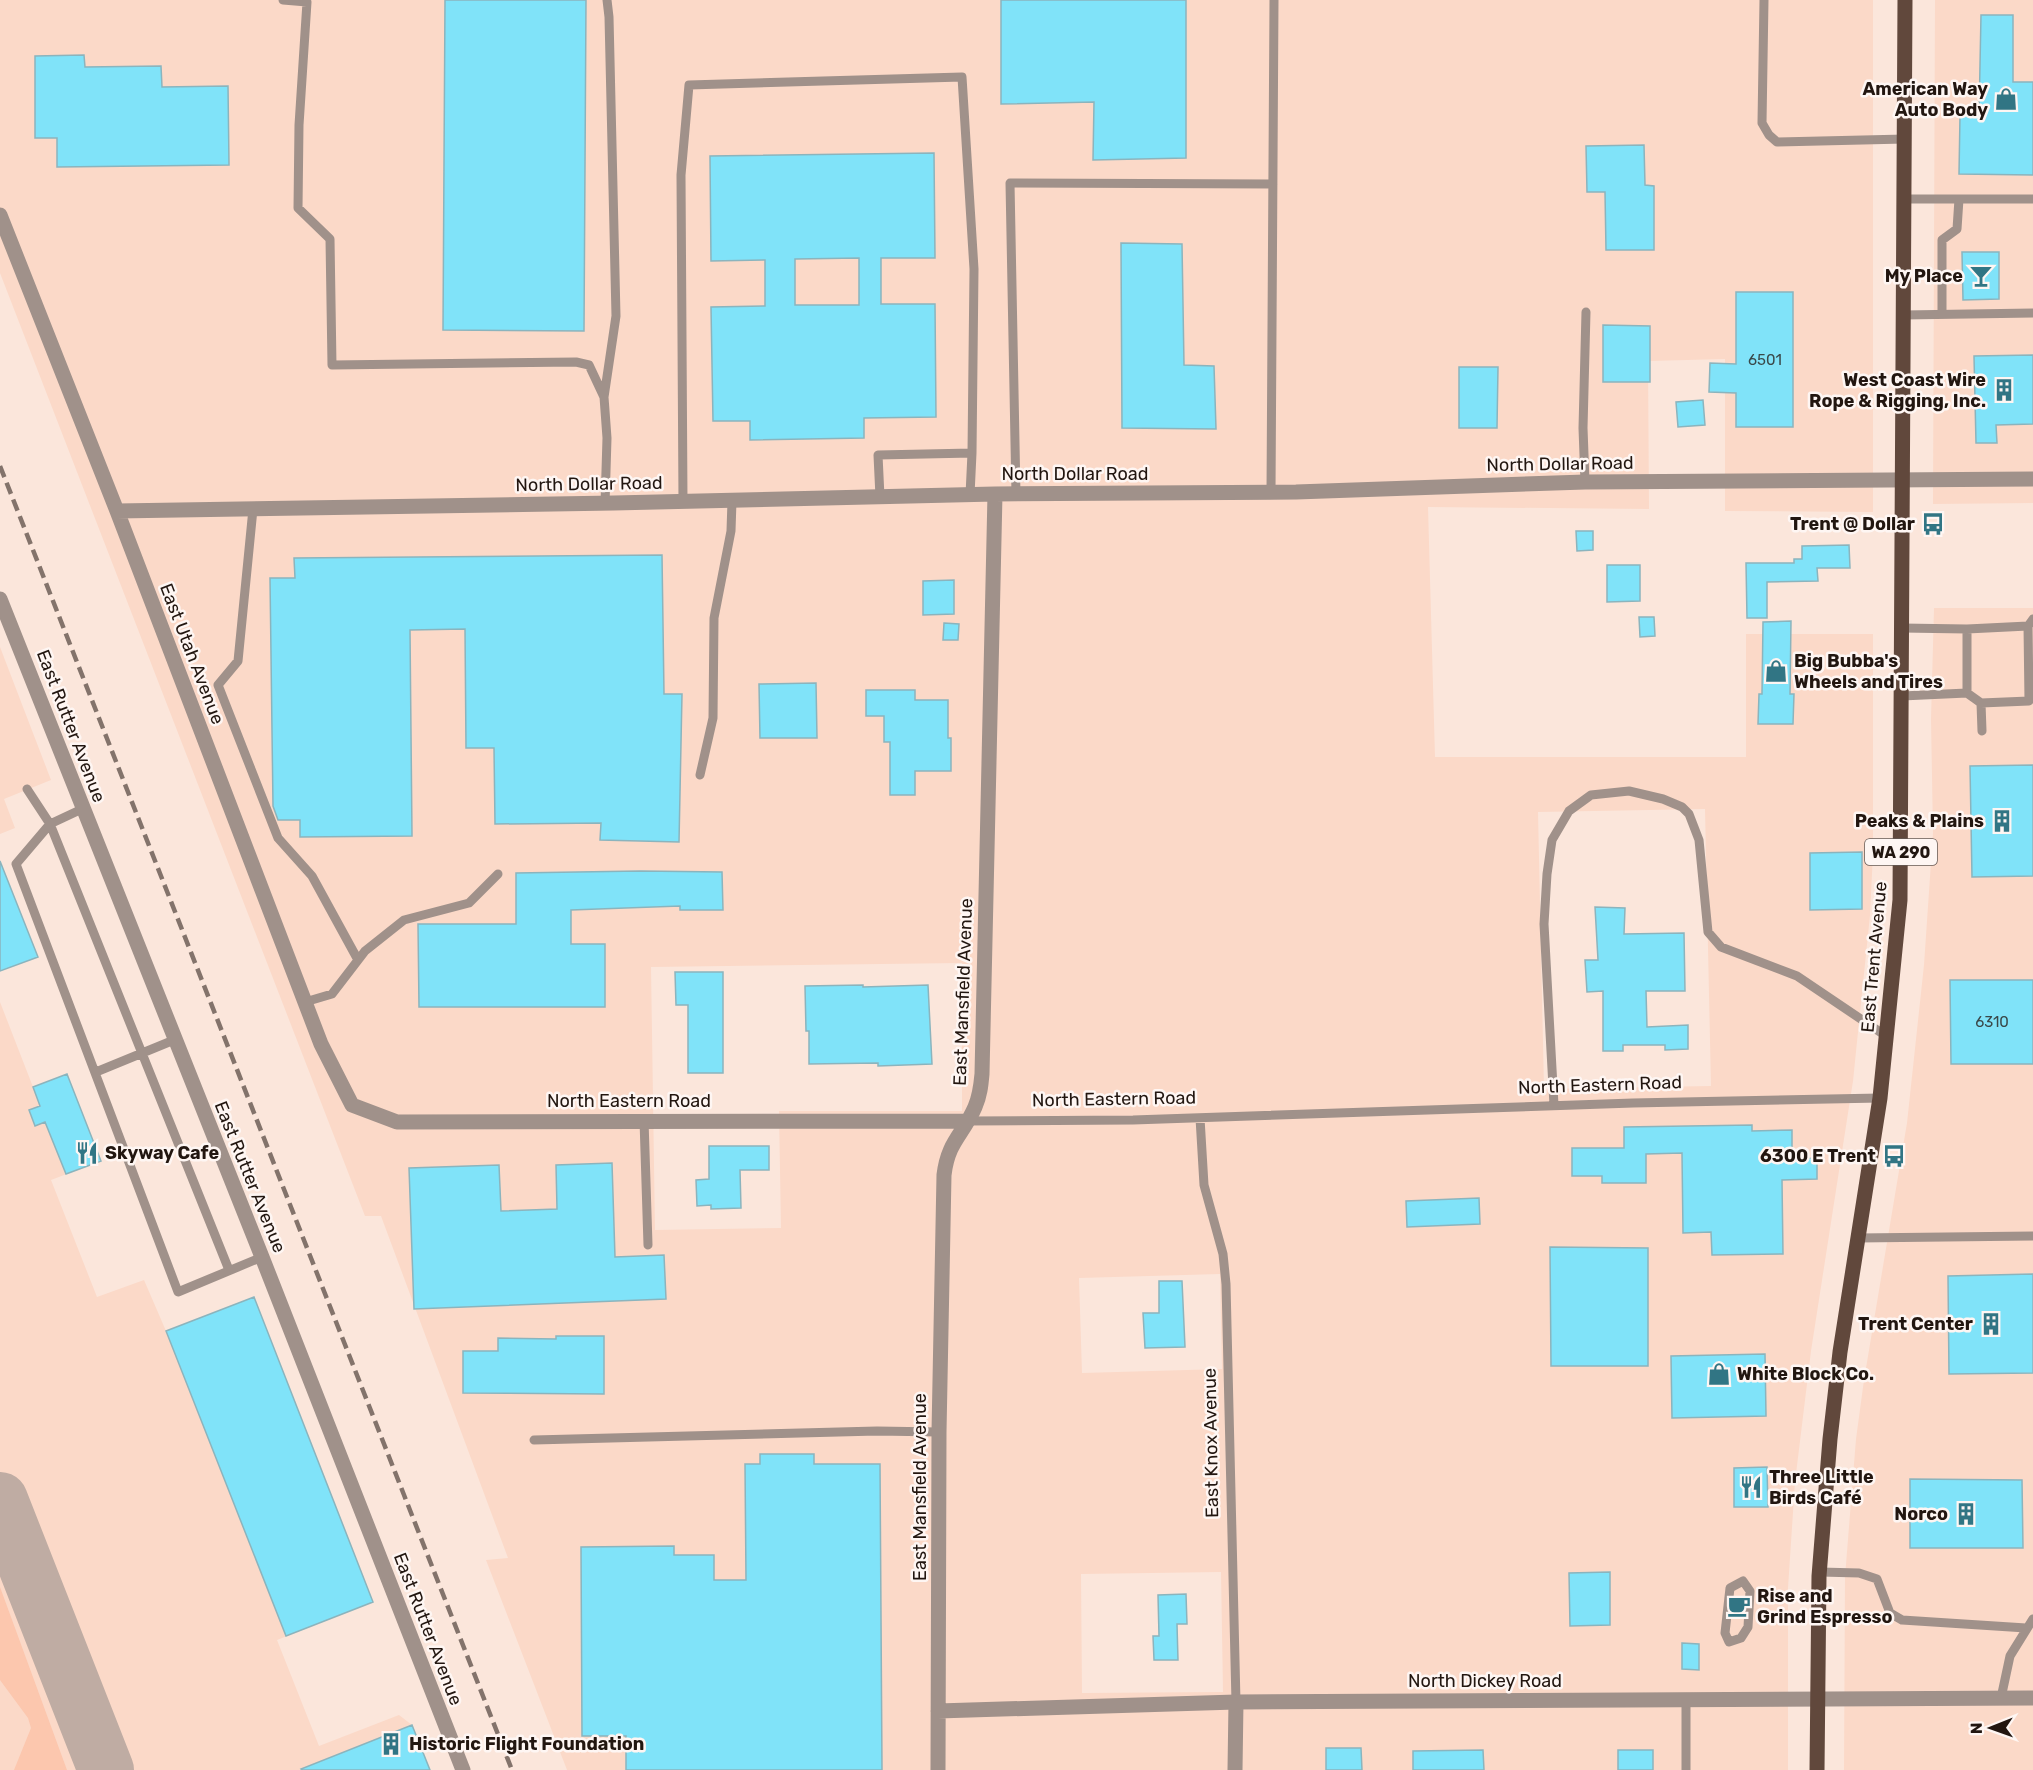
<svg xmlns="http://www.w3.org/2000/svg" width="2033" height="1770" viewBox="0 0 2033 1770" font-family="Rubik,sans-serif">
<style>
.built{fill:#fbd9c8;fill-rule:evenodd}
.green{fill:#fcc7ae}
.lines{fill:none;stroke-linecap:round;stroke-linejoin:round}
.taxiway{stroke:#bfaca3;stroke-width:56}
.building{fill:#80e3f9;stroke:#8bb4bd;stroke-width:1.5;fill-rule:evenodd}
.service{stroke:#a0918a;stroke-width:9}
.minor{stroke:#a0918a;stroke-width:15}
.tertiary{stroke:#a0918a;stroke-width:15}
.primary{stroke:#61483c;stroke-width:15}
.rail{stroke:#83736b;stroke-width:4.5;stroke-dasharray:12 6;stroke-linecap:butt}
.labels{text-anchor:middle;stroke-width:5;stroke-linejoin:round;paint-order:stroke}
.number-label{font-size:15px;fill:#3a494a}
.shield{fill:#fef6f3;stroke:#645954;stroke-width:1.5}
.shield-label{font-size:16px;font-weight:bold;fill:#221610}
.poi-label{font-size:18px;font-weight:bold;fill:#221610;stroke:#fef6f3;text-anchor:end}
.street-label{font-size:18px;fill:#221610;stroke:#fef6f3}
</style>
<rect width="100%" height="100%" fill="#fbe6db"/>
<!-- built -->
<path class="built" d="M0 0H1873V512L1725 511V359L1648 361 1649 509 1428 507 1435 757H1746V634H1873V853L1870 915 1853 1081 1811 1351 1795 1482 1788 1588V1770H567L486 1560 508 1558 381 1216H365L0 273ZM1705 809 1711 1086 1544 1089 1538 812ZM962 963V1111H779L781 1228 655 1230 651 967ZM1220 1274 1222 1369 1082 1373 1079 1278ZM1221 1572 1223 1692 1082 1693 1081 1574Z
M1935 0H2033V503L1933 504Z
M1934 608H2033V1770H1844L1845 1577 1856 1439 1864 1380 1907 1123 1924 965 1933 833 1931 719Z
M0 647 51 780 4 799 15 828 0 834Z
M0 1002 33 1087 67 1074 101 1161 51 1180 97 1297 144 1280 166 1331 254 1297 373 1602 277 1640 319 1746 399 1715 412 1725 430 1770H0Z"/>
<!-- green -->
<path class="green" d="M0 1587 67 1770H14L31 1728 28 1718 0 1680Z"/>
<g class="lines">
<!-- taxiway -->
<path class="taxiway" d="M0 1500 106 1770"/>
</g>
<!-- building -->
<path class="building" d="M445 0H586L584 331 443 330Z
M1001 0H1186V158L1093 160 1094 102 1001 104Z
M1981 15H2013V82H2033V175L1959 174 1960 116H1979Z
M84 55 85 67 161 66 162 87 228 86 229 165 57 167V138H35V56Z
M1644 145 1645 185 1654 186V250H1606L1605 192H1587L1586 146Z
M934 153 935 258H881V304H935L936 417 864 418V438L750 440V421H713L711 307 765 306V260L711 261 710 156ZM859 258V305H795V259Z
M1121 243 1182 244 1184 365 1214 366 1216 429 1122 428Z
M1962 252H1999V299L1963 300Z
M1736 292H1793V427H1736V393L1709 392 1710 363 1736 364Z
M1603 325 1650 326V382H1603Z
M2033 355V424L1996 425 1997 443H1976L1974 356Z
M1459 367H1498L1497 428H1459Z
M1703 400 1705 425 1678 427 1676 402Z
M1576 531H1593V550L1577 551Z
M1849 545 1850 568H1817L1818 581 1767 582V618H1747L1746 563H1794V559H1802V546Z
M662 555 664 694H682L679 842 600 840 601 823 495 824 494 748H466L465 629 410 630 412 836 300 837V820H278L273 806 270 578H295L294 558Z
M1607 565H1640V601L1607 602Z
M954 580V614L923 615V581Z
M1639 617H1654L1655 636 1640 637Z
M1791 621 1790 694H1794L1793 724H1758L1759 694H1762L1763 622Z
M944 623 959 624 958 640H943Z
M816 683 817 738H760L759 684Z
M866 690H915V700H948V738H951V771H915V795H890V742H884V716H866Z
M2033 765V876L1972 877 1970 766Z
M1862 852V909L1810 910V853Z
M0 861 38 957 0 971Z
M640 871 722 872 723 910H680V906L571 910V944H605V1007H419L418 924H516V873Z
M1595 907 1625 908 1624 934 1684 933 1685 991H1646L1647 1027 1688 1025V1049L1665 1050V1045H1623V1051H1603V991L1587 992 1585 960H1598Z
M675 972H723V1073H688V1005H676Z
M1950 980H2033V1064H1951Z
M863 985V987L928 985 932 1064 878 1066V1063L809 1064V1031H806L805 986Z
M67 1074 101 1161 66 1174 45 1122 35 1126 29 1110 40 1106 33 1087Z
M1752 1125V1131L1792 1130V1159L1817 1158V1179L1782 1180 1783 1254 1712 1255 1711 1232 1683 1233 1682 1153 1646 1154V1183H1602V1176H1572V1148H1624V1127Z
M709 1146H769V1170H740L741 1208 711 1209V1205L697 1206 696 1180 709 1179Z
M612 1163 615 1257 664 1255 666 1299 414 1309 409 1168 499 1165 501 1211 557 1209 556 1165Z
M1479 1198 1480 1224 1407 1227 1406 1201Z
M1550 1247 1648 1248V1366H1551Z
M2033 1274V1373L1949 1374 1948 1276Z
M1159 1281H1182L1185 1347 1145 1348 1143 1313H1159Z
M254 1297 373 1602 286 1636 166 1331Z
M556 1336H604V1394L463 1393V1351H498V1338L556 1339Z
M1765 1354 1766 1416 1672 1418 1671 1356Z
M760 1454H814V1464H880L882 1770H626V1736H582L581 1547 674 1546V1555H714V1580H746L745 1464H760Z
M1767 1467 1768 1507H1734V1468Z
M1910 1479 2022 1480 2023 1548H1910Z
M1610 1572V1625L1570 1626 1569 1573Z
M1186 1594 1187 1624H1177L1178 1660H1154L1153 1636H1159L1158 1595Z
M1682 1643 1699 1644V1670L1682 1669Z
M412 1725 430 1770H302L301 1769Z
M1326 1748H1361L1362 1770H1326Z
M1483 1750 1484 1770H1413V1751Z
M1618 1750H1653V1770H1618Z"/>
<g class="lines">
<!-- service -->
<path class="service" d="M283 0 307 2 299 125 298 208 330 239 332 365 576 362 589 365 604 397 607 438 605 504
M1764 0 1762 123 1769 135 1777 142 1905 139
M1904 199H2033
M1942 314V240L1957 229 1959 199
M1904 315 2033 313
M604 397 616 316 609 17 607 0
M1585 482 1583 428 1586 312
M1271 492 1274 0
M1016 494 1010 183 1273 184
M880 497 878 455 972 453 970 495
M683 502 681 175 689 85 962 77 974 269 972 453
M253 509 238 661 218 685 278 838 312 876 358 960
M1902 628 1967 629 2028 626 2033 619
M1967 629V693
M1902 696 1967 693 1981 703 1982 731
M1981 703 2029 701 2028 626
M700 775 713 718 714 618 731 531 732 501
M27 789 50 824 229 1270
M82 809 50 824 16 864 178 1292 262 1257
M305 1002 332 994 365 951 404 920 469 903 498 874
M96 1072 174 1040
M1554 1105 1544 924 1547 874 1552 840 1569 811 1591 795 1629 791 1663 799 1682 807 1689 814 1699 840 1708 932 1721 947 1797 976 1886 1036
M1200 1118 1204 1185 1223 1254 1226 1284 1236 1702
M644 1120 648 1245
M967 1121 1133 1120 1633 1103 1880 1098
M1858 1238 2033 1236
M534 1440 877 1431 939 1432
M1820 1572 1859 1573 1877 1579 1890 1613 1902 1620 2026 1628
M1743 1581 1750 1591 1748 1627 1741 1638 1729 1642 1725 1633 1730 1588Z
M2001 1698 2010 1656 2033 1619
M1686 1699V1770"/>
<!-- minor -->
<path class="minor" d="M0 215 117 511 321 1044 352 1105 397 1122 967 1121
M117 511 614 503 995 494 1296 492 1585 482 2033 479
M938 1711 1236 1702 2033 1698
M938 1770 939 1432 944 1175C948 1141 963 1135 975 1107 980 1096 981 1085 982 1074L995 494
M1235 1770 1236 1702"/>
<!-- tertiary -->
<path class="tertiary" d="M0 599 262 1257 463 1770"/>
<!-- primary -->
<path class="primary" d="M1817 1770 1819 1576 1830 1439 1840 1352 1880 1098 1900 900 1905 0"/>
<!-- rail -->
<path class="rail" d="M0 466 512 1770"/>
</g>
<!-- icons -->
<defs>
<g id="shop-bare" transform="scale(1.8)"><path d="M-5-2.5h2.3a2.7 3.5 0 0 1 5.4 0H5L5.5 6h-11ZM-1.5-2.5h3a1.5 2.3 0 0 0-3 0Z" fill="#317584" stroke="#fef6f3" stroke-width="2.5" paint-order="stroke"/></g>
<g id="bar-bare" transform="scale(1.8)"><path d="M-6-5H6L.8 .8V4.5H3.5V6h-7V4.5H-.8V.8Z" fill="#317584" stroke="#fef6f3" stroke-width="2.5" paint-order="stroke"/></g>
<g id="building-bare" transform="scale(1.8)"><path d="M-4-6H4V6H1V3H-1V6H-4ZM-2.5-4.3h1.7v1.8h-1.7ZM.8-4.3h1.7v1.8H.8ZM-2.5-1h1.7V.8h-1.7ZM.8-1h1.7V.8H.8Z" fill="#317584" stroke="#fef6f3" stroke-width="2.5" paint-order="stroke"/></g>
<g id="bus-bare" transform="scale(1.8)"><path d="M-5-6H5V4H4V6H2V4H-2V6H-4V4H-5ZM-3.5-4V0h7V-4ZM-3.5 1.2v1.5H-2V1.2ZM2 1.2v1.5H3.5V1.2Z" fill="#317584" stroke="#fef6f3" stroke-width="2.5" paint-order="stroke"/></g>
<g id="restaurant-bare" transform="scale(1.8)"><path d="M-5-6h1v4h1v-4h1v4h1v-4h1v5L-1.5 .5V6h-2V.5L-5-1ZM5-6V6H3V1.5H1.5Q1.5-4 5-6Z" fill="#317584" stroke="#fef6f3" stroke-width="2.5" paint-order="stroke"/></g>
<g id="cafe-bare" transform="scale(1.8)"><path d="M-5.5-4.5H6V0H3Q3 3.5 0 3.5H-2.5Q-5.5 3.5-5.5 0ZM3-3.2v2h1.7v-2ZM-6 4.5H4V6H-6Z" fill="#317584" stroke="#fef6f3" stroke-width="2.5" paint-order="stroke"/></g>
</defs>
<g fill-rule="evenodd">
<use href="#shop-bare" x="2006" y="99"/>
<use href="#bar-bare" x="1981" y="276"/>
<use href="#building-bare" x="2004" y="390"/>
<use href="#bus-bare" x="1933" y="524"/>
<use href="#shop-bare" x="1776" y="671"/>
<use href="#building-bare" x="2002" y="821"/>
<use href="#restaurant-bare" x="87" y="1153"/>
<use href="#bus-bare" x="1894" y="1156"/>
<use href="#building-bare" x="1991" y="1324"/>
<use href="#shop-bare" x="1719" y="1374"/>
<use href="#restaurant-bare" x="1751" y="1487"/>
<use href="#building-bare" x="1966" y="1514"/>
<use href="#cafe-bare" x="1739" y="1606"/>
<use href="#building-bare" x="391" y="1744"/>
</g>
<g class="labels">
<!-- number labels -->
<g class="number-label">
<text x="1765" y="365">6501</text>
<text x="1992" y="1027">6310</text>
</g>
<!-- shield labels -->
<rect class="shield" x="1865" y="839" width="72" height="26" rx="4.5"/>
<g class="shield-label">
<text x="1901" y="858">WA 290</text>
</g>
<!-- poi labels -->
<g class="poi-label">
<text x="1988" y="95">American Way<tspan x="1988" dy="21">Auto Body</tspan></text>
<text x="1963" y="282">My Place</text>
<text x="1986" y="386">West Coast Wire<tspan x="1986" dy="21">Rope &amp; Rigging, Inc.</tspan></text>
<text x="1915" y="530">Trent @ Dollar</text>
<text x="1794" y="667" text-anchor="start">Big Bubba's<tspan x="1794" dy="21">Wheels and Tires</tspan></text>
<text x="1984" y="827">Peaks &amp; Plains</text>
<text x="105" y="1159" text-anchor="start">Skyway Cafe</text>
<text x="1876" y="1162">6300 E Trent</text>
<text x="1973" y="1330">Trent Center</text>
<text x="1737" y="1380" text-anchor="start">White Block Co.</text>
<text x="1769" y="1483" text-anchor="start">Three Little<tspan x="1769" dy="21">Birds Café</tspan></text>
<text x="1948" y="1520">Norco</text>
<text x="1757" y="1602" text-anchor="start">Rise and<tspan x="1757" dy="21">Grind Espresso</tspan></text>
<text x="409" y="1750" text-anchor="start">Historic Flight Foundation</text>
</g>
<!-- street labels -->
<g class="street-label">
<text transform="translate(1560 464) rotate(-1)" y="6">North Dollar Road</text>
<text x="1075" y="480">North Dollar Road</text>
<text transform="translate(589 484) rotate(-1)" y="6">North Dollar Road</text>
<text transform="translate(192 654) rotate(69)" y="6">East Utah Avenue</text>
<text transform="translate(71 726) rotate(69)" y="6">East Rutter Avenue</text>
<text transform="translate(1874 957) rotate(-85)" y="6">East Trent Avenue</text>
<text transform="translate(963 992) rotate(-88)" y="6">East Mansfield Avenue</text>
<text transform="translate(1600 1085) rotate(-2)" y="6">North Eastern Road</text>
<text transform="translate(1114 1099) rotate(-1)" y="6">North Eastern Road</text>
<text x="629" y="1107">North Eastern Road</text>
<text transform="translate(250 1177) rotate(68)" y="6">East Rutter Avenue</text>
<text transform="translate(1211 1443) rotate(-91)" y="6">East Knox Avenue</text>
<text transform="translate(920 1487) rotate(-90)" y="6">East Mansfield Avenue</text>
<text transform="translate(428 1629) rotate(69)" y="6">East Rutter Avenue</text>
<text x="1485" y="1687">North Dickey Road</text>
</g>
</g>
<!-- north arrow -->
<g transform="translate(1991 1728) rotate(269)" stroke="#fef6f3" stroke-width="4.5" paint-order="stroke">
<path d="M0-4.5L10 22L0 15L-10 22Z" fill="#221610"/>
<text y="-9" font-size="16" font-weight="bold" text-anchor="middle" fill="#221610">N</text>
</g>
</svg>
